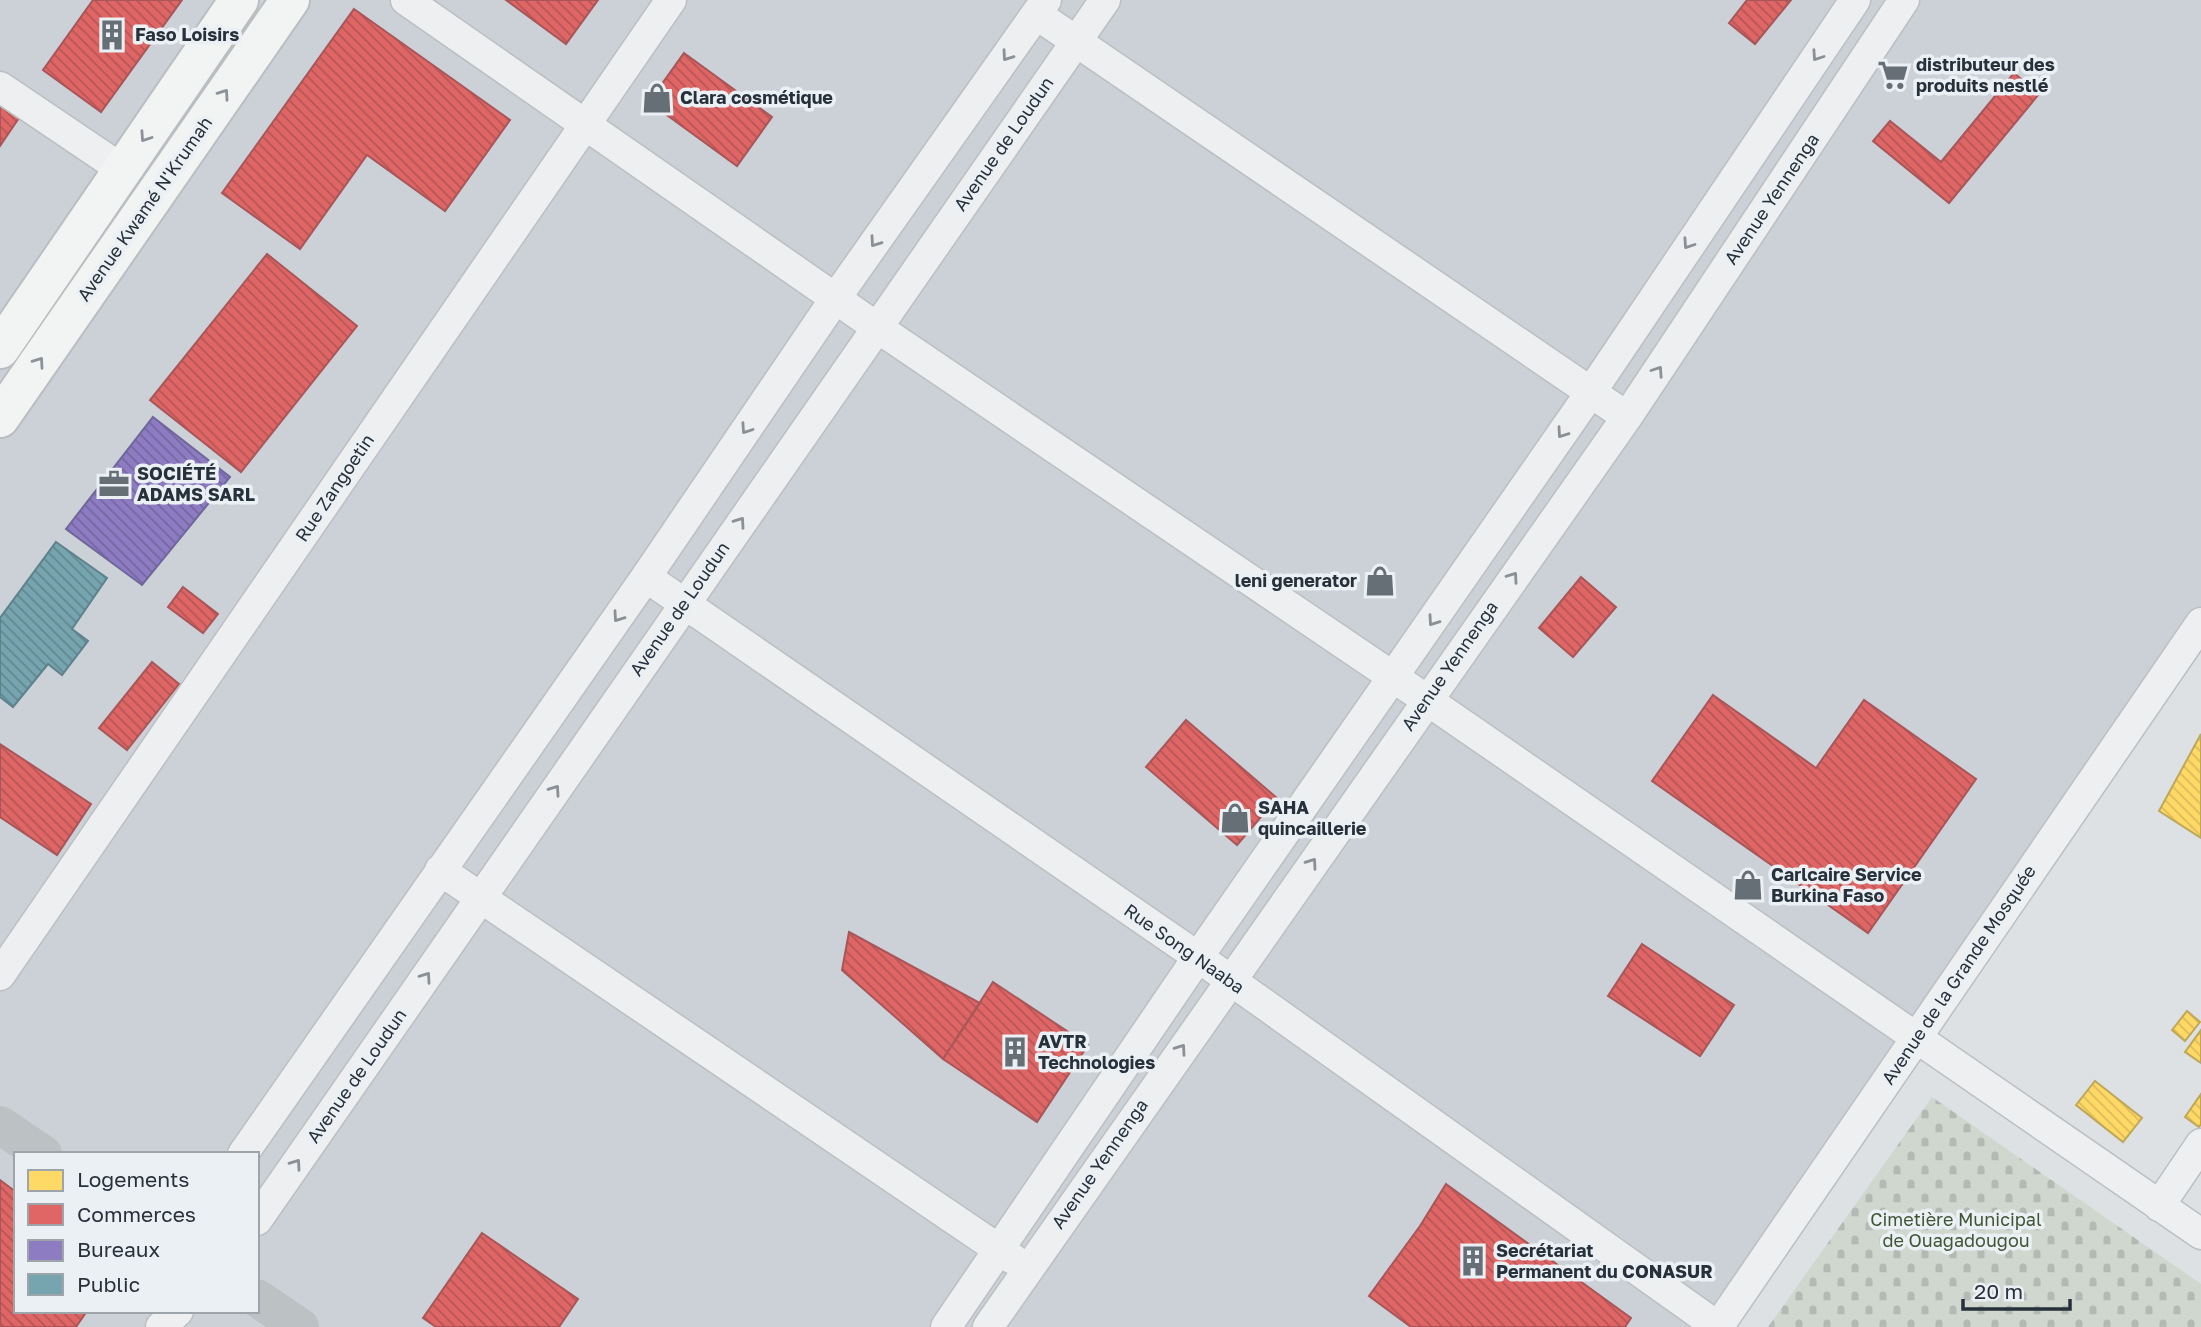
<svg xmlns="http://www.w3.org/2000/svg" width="2201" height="1327" viewBox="0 0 2201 1327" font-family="'Golos Text',sans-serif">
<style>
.built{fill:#ccd1d7;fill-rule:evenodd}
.cemetery{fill:url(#cemetery-stones)}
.homes{fill:url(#homes-back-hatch);stroke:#bea759;stroke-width:2}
.shops{fill:url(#shops-back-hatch);stroke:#a85659;stroke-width:2}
.offices{fill:url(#offices-back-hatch);stroke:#6f669a;stroke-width:2}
.public{fill:url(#public-back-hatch);stroke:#5e828c;stroke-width:2}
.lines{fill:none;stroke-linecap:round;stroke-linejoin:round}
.street-casing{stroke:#bcbfc2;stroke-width:33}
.primary-casing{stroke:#bbbec1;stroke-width:42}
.street{stroke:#edeff0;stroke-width:30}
.secondary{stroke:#bcc1c3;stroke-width:38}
.primary{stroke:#f2f4f4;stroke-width:38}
.oneway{stroke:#8a9096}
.oneway2{stroke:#8c9298}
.labels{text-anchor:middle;stroke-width:7;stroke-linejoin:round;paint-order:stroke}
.poi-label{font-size:18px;font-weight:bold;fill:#27313b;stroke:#ebf0f4;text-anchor:start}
.street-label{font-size:18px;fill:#27313b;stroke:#ebf0f4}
.park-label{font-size:18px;fill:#405635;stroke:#ebf0f4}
</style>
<defs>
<pattern id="cemetery-stones" width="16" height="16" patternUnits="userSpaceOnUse" patternTransform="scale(1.75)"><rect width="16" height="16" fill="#d0d7cf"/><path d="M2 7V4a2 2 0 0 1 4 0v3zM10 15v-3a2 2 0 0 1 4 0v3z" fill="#b3b9b3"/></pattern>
<pattern id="homes-back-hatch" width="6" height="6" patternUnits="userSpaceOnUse" patternTransform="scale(1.75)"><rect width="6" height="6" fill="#ffd966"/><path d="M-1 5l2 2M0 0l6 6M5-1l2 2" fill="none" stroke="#dbbb59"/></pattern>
<pattern id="shops-back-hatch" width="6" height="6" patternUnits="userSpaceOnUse" patternTransform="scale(1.75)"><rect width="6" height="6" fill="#e06666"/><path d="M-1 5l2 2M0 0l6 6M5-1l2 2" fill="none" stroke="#b65555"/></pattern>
<pattern id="offices-back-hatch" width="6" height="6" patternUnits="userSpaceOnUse" patternTransform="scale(1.75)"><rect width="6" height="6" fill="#8e7cc3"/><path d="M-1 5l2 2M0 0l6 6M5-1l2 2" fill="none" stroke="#7466a0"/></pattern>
<pattern id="public-back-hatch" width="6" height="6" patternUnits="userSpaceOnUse" patternTransform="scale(1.75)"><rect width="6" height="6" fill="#76a5af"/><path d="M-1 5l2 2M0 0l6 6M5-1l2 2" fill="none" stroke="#618790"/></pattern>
</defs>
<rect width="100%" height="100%" fill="#dee1e4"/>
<!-- built -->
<path class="built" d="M0 0H2201V623L1718 1327H0ZM16 1154H257V1311H16Z"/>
<!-- cemetery -->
<path class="cemetery" d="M1932 1097 2201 1284V1327H1768Z"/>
<!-- homes -->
<path class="homes" d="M2201 734V838L2159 811Z
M2187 1011 2200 1022 2185 1041 2172 1030Z
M2201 1030V1063L2185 1052Z
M2095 1081 2142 1118 2123 1142 2076 1105Z
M2201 1094V1124L2199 1127 2185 1117Z"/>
<!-- shops -->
<path class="shops" d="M93 0H182L101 112 43 70Z
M506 0H598L566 44Z
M1747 0H1791L1755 44 1729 23Z
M354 9 510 120 445 211 367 155 300 249 222 193Z
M684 53 772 117 737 166 649 102Z
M2014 73 2039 94 1949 203 1873 141 1890 121 1941 162Z
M0 96 23 112 0 146Z
M267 254 357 326 241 472 150 400Z
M1581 577 1616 607 1573 657 1539 628Z
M183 587 218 614 203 633 168 607Z
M152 662 179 684 127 750 99 728Z
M1713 695 1816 768 1864 700 1976 779 1868 933 1652 781Z
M1186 720 1277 798 1237 845 1146 767Z
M0 744 91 804 57 855 0 817Z
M849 932 980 1003 943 1059 842 970Z
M1642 944 1734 1005 1700 1056 1608 996Z
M993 982 1088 1045 1037 1122 943 1059Z
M0 1180 16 1192V1311H87L76 1327H0Z
M1446 1184 1631 1318 1625 1327H1411L1369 1296 1420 1226Z
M482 1233 578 1299 559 1327H436L423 1318Z"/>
<!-- offices -->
<path class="offices" d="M153 417 230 477 142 585 66 529Z"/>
<!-- public -->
<path class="public" d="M56 542 107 578 72 629 88 641 62 675 48 664 13 707 0 697V618Z"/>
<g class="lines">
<!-- street casing -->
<g class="street-casing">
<path id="street" d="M406 0 875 326 1427 700 2201 1234
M1036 14 1627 417
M0 87 123 170
M646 577 1198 957 1718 1327
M440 870 1013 1259
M0 975 671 0
M243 1154 646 577 835 299 1046 0
M2159 1206 2201 1144
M257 1220 1105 0
M161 1327 178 1311
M946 1327 1198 957 1591 392 1855 0
M988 1327 1627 417 1904 0
M1718 1327 2201 623"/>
</g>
<!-- primary casing -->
<g class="primary-casing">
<path id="primary" d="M0 349 239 0
M0 418 290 0"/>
</g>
<!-- street -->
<use href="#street" class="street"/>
<!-- secondary -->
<path class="secondary" d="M0 1125 43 1154
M257 1298 300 1327"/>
<!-- primary -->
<use href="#primary" class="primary"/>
</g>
<!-- one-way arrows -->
<defs><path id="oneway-chevron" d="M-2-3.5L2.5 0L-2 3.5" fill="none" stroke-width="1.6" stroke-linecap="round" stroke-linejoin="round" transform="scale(1.75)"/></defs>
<g class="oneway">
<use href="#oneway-chevron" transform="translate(1007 56) rotate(125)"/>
<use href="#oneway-chevron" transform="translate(1817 56) rotate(124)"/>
<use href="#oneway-chevron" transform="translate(875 242) rotate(125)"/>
<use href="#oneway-chevron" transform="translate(1688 244) rotate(124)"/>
<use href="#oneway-chevron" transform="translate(1658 371) rotate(-56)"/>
<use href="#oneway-chevron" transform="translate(746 429) rotate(124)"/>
<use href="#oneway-chevron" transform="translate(1562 433) rotate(125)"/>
<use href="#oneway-chevron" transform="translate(740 522) rotate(-55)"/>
<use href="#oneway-chevron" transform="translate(1513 577) rotate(-55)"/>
<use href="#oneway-chevron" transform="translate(618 617) rotate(125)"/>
<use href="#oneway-chevron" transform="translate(1433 621) rotate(125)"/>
<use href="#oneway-chevron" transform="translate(555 790) rotate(-55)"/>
<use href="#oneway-chevron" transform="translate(1312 863) rotate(-55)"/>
<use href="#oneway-chevron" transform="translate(426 977) rotate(-55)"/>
<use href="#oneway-chevron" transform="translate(1181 1049) rotate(-55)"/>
<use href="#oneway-chevron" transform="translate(296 1164) rotate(-55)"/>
</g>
<g class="oneway2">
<use href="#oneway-chevron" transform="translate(224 94) rotate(-55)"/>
<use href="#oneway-chevron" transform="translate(145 137) rotate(124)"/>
<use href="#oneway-chevron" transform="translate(39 362) rotate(-55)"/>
</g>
<!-- icons -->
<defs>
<g id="building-bare" transform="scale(2.415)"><path d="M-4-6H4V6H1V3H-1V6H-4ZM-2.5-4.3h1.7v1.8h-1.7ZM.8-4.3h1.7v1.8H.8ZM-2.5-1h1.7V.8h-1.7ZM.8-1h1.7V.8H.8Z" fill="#676f76" stroke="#ebf0f4" stroke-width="2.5" paint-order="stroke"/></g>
<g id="supermarket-bare" transform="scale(2.415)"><path d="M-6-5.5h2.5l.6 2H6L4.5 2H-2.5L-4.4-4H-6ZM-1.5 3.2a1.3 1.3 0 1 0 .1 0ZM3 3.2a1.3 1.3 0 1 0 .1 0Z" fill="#676f76" stroke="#ebf0f4" stroke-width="2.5" paint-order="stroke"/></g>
<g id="shop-bare" transform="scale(2.415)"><path d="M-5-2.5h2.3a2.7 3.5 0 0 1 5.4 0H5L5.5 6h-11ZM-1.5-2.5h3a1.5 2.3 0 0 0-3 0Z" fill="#676f76" stroke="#ebf0f4" stroke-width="2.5" paint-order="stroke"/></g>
<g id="office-bare" transform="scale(2.415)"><path d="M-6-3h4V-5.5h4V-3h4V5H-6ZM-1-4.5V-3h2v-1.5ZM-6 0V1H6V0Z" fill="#676f76" stroke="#ebf0f4" stroke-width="2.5" paint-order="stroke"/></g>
</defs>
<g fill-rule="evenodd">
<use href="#building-bare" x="112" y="35"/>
<use href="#supermarket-bare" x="1893" y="75"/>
<use href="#shop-bare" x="657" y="98"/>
<use href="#office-bare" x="114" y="484"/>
<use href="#shop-bare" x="1380" y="581"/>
<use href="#shop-bare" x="1235" y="818"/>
<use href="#shop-bare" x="1748" y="885"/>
<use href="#building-bare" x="1015" y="1052"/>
<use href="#building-bare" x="1473" y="1261"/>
</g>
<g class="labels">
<!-- poi labels -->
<g class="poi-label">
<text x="135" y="41">Faso Loisirs</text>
<text x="1916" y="71">distributeur des<tspan x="1916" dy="21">produits nestlé</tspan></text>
<text x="680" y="104">Clara cosmétique</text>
<text x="137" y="480">SOCIÉTÉ<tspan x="137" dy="21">ADAMS SARL</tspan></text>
<text x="1357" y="587" text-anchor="end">leni generator</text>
<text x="1258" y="814">SAHA<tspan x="1258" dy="21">quincaillerie</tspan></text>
<text x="1771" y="881">Carlcaire Service<tspan x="1771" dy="21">Burkina Faso</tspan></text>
<text x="1038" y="1048">AVTR<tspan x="1038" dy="21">Technologies</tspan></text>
<text x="1496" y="1257">Secrétariat<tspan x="1496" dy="21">Permanent du CONASUR</tspan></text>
</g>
<!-- street labels -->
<g class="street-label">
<text transform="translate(1004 144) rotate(-55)" y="6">Avenue de Loudun</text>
<text transform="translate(1772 199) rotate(-56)" y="6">Avenue Yennenga</text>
<text transform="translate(145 209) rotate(-55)" y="6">Avenue Kwamé N'Krumah</text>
<text transform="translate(335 488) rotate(-56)" y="6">Rue Zangoetin</text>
<text transform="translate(680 609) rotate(-55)" y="6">Avenue de Loudun</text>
<text transform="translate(1450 666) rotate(-55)" y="6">Avenue Yennenga</text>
<text transform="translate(1184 949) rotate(35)" y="6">Rue Song Naaba</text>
<text transform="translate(1959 975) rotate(-56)" y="6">Avenue de la Grande Mosquée</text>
<text transform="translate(357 1076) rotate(-55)" y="6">Avenue de Loudun</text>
<text transform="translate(1100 1164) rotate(-55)" y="6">Avenue Yennenga</text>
</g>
<!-- park labels -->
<g class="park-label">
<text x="1956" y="1226">Cimetière Municipal<tspan x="1956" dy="21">de Ouagadougou</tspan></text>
</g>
</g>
<!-- legend -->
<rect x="14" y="1152" width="245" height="161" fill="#ebf0f4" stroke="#9da4aa" stroke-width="2"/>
<rect x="28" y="1170" width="35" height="21" fill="#ffd966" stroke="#9da4aa" stroke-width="2"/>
<text x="77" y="1187" font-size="21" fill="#27313b">Logements</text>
<rect x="28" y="1204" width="35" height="21" fill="#e06666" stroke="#9da4aa" stroke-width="2"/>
<text x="77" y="1222" font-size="21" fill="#27313b">Commerces</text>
<rect x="28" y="1240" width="35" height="21" fill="#8e7cc3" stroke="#9da4aa" stroke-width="2"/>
<text x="77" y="1257" font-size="21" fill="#27313b">Bureaux</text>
<rect x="28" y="1274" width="35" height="21" fill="#76a5af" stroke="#9da4aa" stroke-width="2"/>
<text x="77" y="1292" font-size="21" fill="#27313b">Public</text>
<!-- scale -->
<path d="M1963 1299v10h107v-10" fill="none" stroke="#27313b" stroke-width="3.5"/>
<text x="1974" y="1299" font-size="21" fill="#27313b" stroke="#ebf0f4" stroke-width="5" paint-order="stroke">20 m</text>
</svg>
